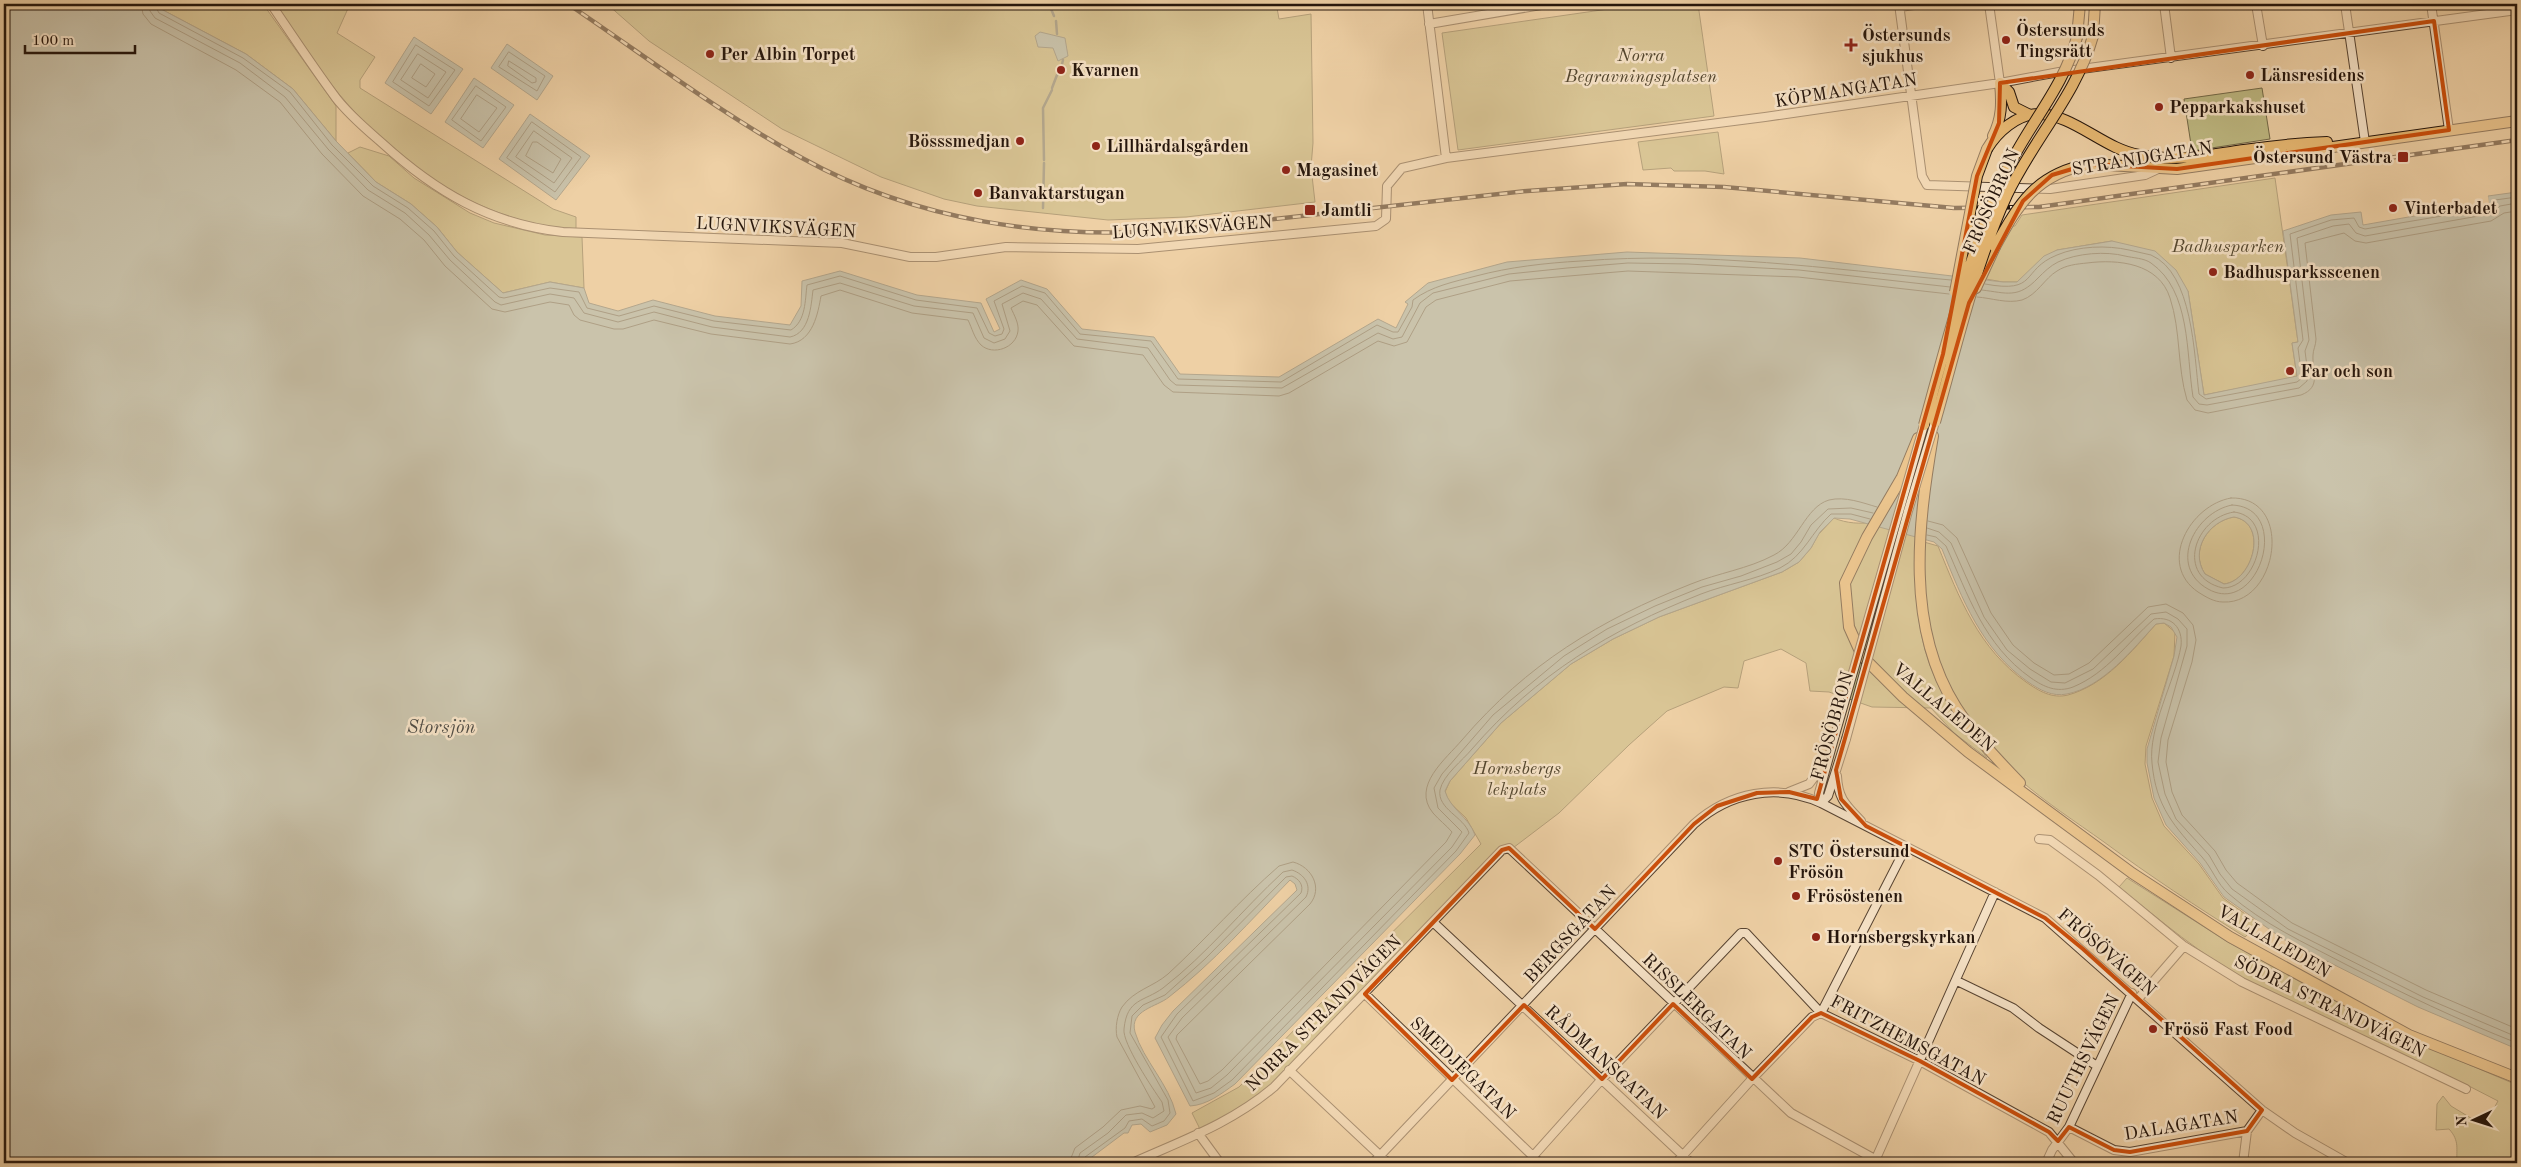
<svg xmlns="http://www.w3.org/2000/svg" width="2521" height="1167" viewBox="0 0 2521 1167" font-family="'Old Standard TT',serif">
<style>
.green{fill:#beb982;stroke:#726847}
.water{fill:#9db4b1;stroke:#6d756f;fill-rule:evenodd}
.pier{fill:#eed0a5}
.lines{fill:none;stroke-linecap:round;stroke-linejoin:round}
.shore{stroke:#62655e;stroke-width:1}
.stream{stroke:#6d756f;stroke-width:2.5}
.minor-casing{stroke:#584432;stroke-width:10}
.major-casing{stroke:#26160c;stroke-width:12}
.minor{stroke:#f4e0c4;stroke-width:8}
.major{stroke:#e7b872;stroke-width:10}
.rail-casing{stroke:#26160c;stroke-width:4.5}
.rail{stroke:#f4e0c4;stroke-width:2.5;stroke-dasharray:8;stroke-linecap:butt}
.minor-bridge-casing{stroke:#584432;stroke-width:10;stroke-linecap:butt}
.major-bridge-casing{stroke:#26160c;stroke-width:12;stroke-linecap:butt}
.minor-bridge{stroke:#f4e0c4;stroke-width:8}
.major-bridge{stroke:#e7b872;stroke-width:10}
.marked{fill:none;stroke:#cb4f0c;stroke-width:4;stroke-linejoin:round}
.poi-dot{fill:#8f2418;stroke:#f4e0c4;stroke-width:2}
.labels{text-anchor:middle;stroke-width:5;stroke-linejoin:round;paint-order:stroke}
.poi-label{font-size:18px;font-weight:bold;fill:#26160c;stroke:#f4e0c4;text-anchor:start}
.park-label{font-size:18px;font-style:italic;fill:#54472f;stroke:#f4e0c4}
.street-label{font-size:18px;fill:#26160c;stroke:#f4e0c4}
.water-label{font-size:19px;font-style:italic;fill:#504d46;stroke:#f4e0c4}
</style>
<rect width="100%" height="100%" fill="#eed0a5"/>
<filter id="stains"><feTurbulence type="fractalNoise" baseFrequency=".004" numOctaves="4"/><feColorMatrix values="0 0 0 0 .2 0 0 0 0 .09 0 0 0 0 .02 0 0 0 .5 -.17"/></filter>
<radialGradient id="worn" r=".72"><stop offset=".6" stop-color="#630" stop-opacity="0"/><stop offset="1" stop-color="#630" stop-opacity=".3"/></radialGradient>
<!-- green -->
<path class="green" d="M158 4H263L336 106V141L293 89 246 54 161 9Z
M276 4H350L337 33 375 57 360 80V88L553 209 576 217V229C561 227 545 227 531 223 454 203 390 155 339 94 316 66 296 34 276 4Z
M607 4H1264V8H1277L1279 19 1311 14 1313 143 1311 167 1315 202 1186 217 1108 220 977 206 944 199 881 177 782 129 649 41Z
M1643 4H1698L1714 116 1458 150 1442 33Z
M2262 88 2270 139 2192 151 2184 99Z
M1718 132 1724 174 1705 171H1674L1671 168 1643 170 1638 142Z
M360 147 389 156 414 178 470 213 494 223 545 235 582 237 584 288 550 282 503 293 457 252 437 227 411 204 376 182 348 153Z
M2275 178 2298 342 2292 343 2297 377 2204 395 2188 291 2112 241 2057 250 2017 282H2003L1986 279 1990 271 1963 269 1970 227 2015 226 2022 215Z
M1917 514C1913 568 1913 630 1936 680 1949 707 1970 733 1987 758L1954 733 1931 708 1872 707 1829 692 1810 691 1806 663 1781 649 1744 661 1738 688 1724 687 1667 711 1629 745 1559 813 1505 854 1502 851 1274 1087 1198 1133 1199 1127 1192 1113 1239 1087 1300 1024 1481 844 1466 818 1448 801 1445 792 1450 781 1501 723 1571 664 1613 639 1659 617 1782 572 1799 562 1811 548 1818 535 1834 518C1859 529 1890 520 1917 514Z
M2234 517C2269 523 2253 581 2224 584L2205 574C2189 550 2209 521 2234 517Z
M1924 542 1938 546C1959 598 1979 649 2026 682 2039 691 2052 699 2068 695 2105 685 2132 651 2156 624L2164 623 2175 632 2174 656 2146 746 2145 764 2152 798 2164 826 2199 864 2223 898 2259 924 2245 937C2197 907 2150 876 2104 842 2076 822 2045 802 2019 779 1982 743 1952 699 1935 650 1924 616 1925 577 1924 542Z
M2127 878 2228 942 2360 1014 2404 1037 2517 1085V1163H2457C2456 1149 2460 1141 2449 1129L2436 1130 2437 1104 2443 1096 2451 1106 2484 1126 2498 1101C2416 1057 2329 1025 2248 981 2201 955 2161 921 2119 887Z"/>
<!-- water -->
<path class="water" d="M4 4H158L161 9 246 54 293 89 336 141 376 182 411 204 437 227 457 252 503 293 550 282 584 288 589 303 618 311 653 300 715 316 790 325 801 306 802 281 840 271 917 295 981 303 994 332 1000 329 986 299 1021 280 1047 289 1082 329 1154 337 1180 374 1279 377 1378 319 1396 328 1408 304 1405 302 1428 283 1507 262 1627 252 1800 258 2003 282H2017L2044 256 2057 250 2112 241 2155 251 2176 270 2188 291 2204 395 2297 376 2292 343 2298 342 2283 231 2331 215 2361 212 2363 225 2488 203V196L2517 192V1049L2418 1007 2283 939 2224 897 2200 863 2166 825 2154 798 2147 763V749L2174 656 2177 637 2171 627 2164 623 2156 624C2133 649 2103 687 2067 694 2052 697 2040 690 2028 682 1982 650 1962 599 1942 549L1934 542 1850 519 1834 518 1820 532 1811 548 1799 562 1782 572 1659 617 1613 639 1571 664 1501 723 1450 781 1445 791C1450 809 1469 817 1475 835L1460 854 1235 1084C1221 1094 1207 1105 1190 1106L1155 1038 1162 1025 1173 1011 1297 890 1295 884 1290 880C1251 920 1213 963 1169 997 1157 1007 1129 1010 1135 1032 1143 1060 1169 1084 1176 1114L1167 1125 1150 1132 1141 1124 1132 1125 1128 1133H1124L1084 1163H4ZM2234 517C2269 523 2253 581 2224 584L2205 574C2189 550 2209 521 2234 517Z
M1040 32 1065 38 1068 56 1058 61 1053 48 1038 47 1035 36Z
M414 37 463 69 431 114 385 83Z
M507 44 553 76 537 100 491 68Z
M474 78 514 105 483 148 445 122Z
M530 114 590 156 556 200 499 159Z"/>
<!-- pier -->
<path class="pier" d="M2488 196 2489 203 2402 217 2401 215 2486 201 2485 197Z"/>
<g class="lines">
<!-- shore -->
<path class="shore" d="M141 4 143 14 151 24 236 70 280 102 322 154 363 196 400 219 424 240 445 266 492 309 505 312 550 302 569 305 574 315 580 320 614 329H623L654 320 711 334 790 344C813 341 818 313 821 296L840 290 912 313 968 320C972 328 974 338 981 345 993 356 1016 348 1018 331 1019 323 1014 315 1011 308L1023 301 1037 305 1074 346 1143 355 1164 385 1173 392 1279 396 1289 393 1378 341 1394 346 1407 342 1426 307 1436 300 1510 281 1628 271 1798 277 1949 294
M148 4 150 11 155 18 240 63 285 97 328 149 368 190 405 213 429 235 450 260 495 302 501 305 550 294 574 298 584 313 618 322 654 312 712 327 790 337C810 333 811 305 813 290L840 283 914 306 973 313 984 338 994 343 1005 339 1010 331 1002 304 1023 293 1041 299 1077 339 1148 348 1170 380 1176 385 1282 388 1378 333 1393 339 1402 337 1420 303 1433 293 1509 274 1567 268 1628 263 1688 264 1799 270 1950 287
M154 4 159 13 243 58 290 92 332 145 373 186 408 208 434 231 454 256 499 297 504 298 550 288 579 292 587 308 619 316 654 306 714 321 791 330C806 321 805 300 807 285L840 276 916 300 977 308 989 333 995 336 1002 334 1004 329 994 301 1022 286 1045 293 1080 334 1151 341 1178 379 1281 382 1377 325 1393 332H1398L1412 307 1413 300C1432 286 1453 282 1476 276 1510 267 1545 263 1581 261 1706 251 1827 269 1951 280
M416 45 455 70 429 106 393 82Z
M509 52 545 76 537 91 499 67Z
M418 54 446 72 428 98 401 80Z
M509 61 536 78V82L532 83 508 66Z
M421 64 435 74 426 87 412 78Z
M476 86 506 107 481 141 452 120Z
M477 95 497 108 479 132 461 119Z
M532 122 581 157 555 192 507 158Z
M534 131 572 158 554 183 516 157Z
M533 142H537L561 159 553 173 526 156Z
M1985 284C2039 294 2020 270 2057 255 2078 246 2107 245 2129 250 2136 252 2144 253 2151 255 2193 273 2194 355 2199 394L2206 399 2297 382 2302 378 2298 348 2303 340 2290 234 2331 220 2354 218 2359 227 2365 229 2489 208 2495 200 2517 197
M1982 290C2007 293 2018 299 2038 278 2044 272 2050 266 2058 262 2077 253 2106 251 2125 256 2133 258 2144 258 2151 263 2191 291 2186 353 2193 397L2199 404 2207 405 2299 388 2307 381 2308 374 2305 351 2309 340 2297 238 2333 226 2349 224 2356 233 2365 236 2490 214 2500 206 2517 203
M1977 297C1992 298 2007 304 2022 300 2037 295 2045 278 2057 271 2066 265 2077 264 2087 263 2118 259 2159 263 2170 298 2181 331 2177 367 2187 400L2195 410 2208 413 2301 395C2322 387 2312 371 2313 355 2313 350 2316 345 2316 339L2305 243 2344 233 2355 241 2366 243 2491 221 2504 213 2517 211
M2231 498C2295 496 2278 605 2223 602 2214 602 2206 597 2198 592 2157 564 2190 505 2231 498Z
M2232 505C2293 507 2259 618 2208 589 2167 566 2195 512 2232 505Z
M2234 512C2277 517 2258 588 2223 588 2175 577 2194 518 2234 512Z
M1928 521 1943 525 1957 538 1991 613 2013 645 2034 663 2054 675 2069 674 2089 663 2148 607 2166 604 2183 613 2193 625 2196 640 2192 662 2168 740 2166 762 2172 792 2182 815 2215 851 2226 870 2237 883 2292 923 2426 990 2517 1029
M1927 528 1939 532 1951 543 1984 617 2007 650 2030 669 2051 682 2065 683 2093 669 2151 614 2166 612 2178 619 2187 629V646L2161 738 2158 762 2165 794 2176 819 2209 855 2220 874 2232 889 2288 929 2423 997 2517 1037
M1927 535 1936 537 1946 546C1968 595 1984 645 2031 678 2044 687 2057 693 2073 687 2107 673 2127 643 2154 619 2172 616 2183 628 2181 646 2175 681 2148 728 2152 763 2156 807 2174 826 2202 857 2212 868 2217 884 2229 894 2263 924 2305 943 2345 964 2402 993 2458 1020 2517 1043
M1069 1163 1075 1148 1103 1127 1121 1110 1140 1106 1152 1109 1155 1107 1117 1037C1115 1028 1117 1015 1122 1007 1134 990 1153 987 1168 974 1206 939 1240 900 1279 866L1293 862C1312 867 1323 888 1310 904L1177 1035 1176 1039 1200 1084 1208 1081 1222 1070 1446 842 1452 832C1446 825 1439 820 1433 813 1411 786 1446 759 1462 740 1527 664 1600 620 1691 584 1718 573 1748 569 1774 555 1798 543 1805 507 1829 500 1845 496 1863 503 1877 507
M1077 1163 1080 1153 1108 1133 1126 1115 1142 1113 1153 1118 1164 1111 1162 1102C1153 1089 1122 1043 1124 1029 1127 998 1144 1002 1163 988 1207 954 1242 910 1283 872L1292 870C1304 874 1312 885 1306 897L1182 1018 1168 1037 1196 1093 1211 1088 1227 1075 1452 847 1462 832 1438 808 1434 788 1442 774 1493 715 1564 656 1607 629 1655 606 1702 587 1741 576 1777 562 1791 554 1801 542 1811 525 1828 509 1851 508 1873 513
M1083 1163 1085 1157 1125 1128 1129 1121 1142 1119 1152 1126 1164 1121 1170 1113 1168 1100 1130 1033 1132 1016 1143 1005 1165 995 1205 959 1286 877 1292 876C1299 879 1304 885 1301 893L1177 1014 1161 1037 1193 1101 1214 1093 1232 1080 1456 851 1469 833C1464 817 1437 809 1440 790 1443 775 1463 760 1472 749 1537 674 1610 630 1701 594 1727 584 1755 580 1780 568 1804 556 1812 531 1831 514H1851L1870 519"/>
<!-- stream -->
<path class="stream" d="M1049 4 1054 16
M1056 21 1057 34
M1052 88 1057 75 1060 73 1063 60
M1044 160 1043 108 1052 90
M1043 208 1044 163"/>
<!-- minor casing -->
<g class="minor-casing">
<path id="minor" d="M271 4C292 35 313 67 336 98 349 115 366 129 382 143 436 192 490 224 563 232L842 243 910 257H936L1006 247 1138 249 1376 226 1386 219 1387 186 1402 168 1446 158 1765 117 2000 83 2059 72 2517 10
M1427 4 1446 158
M1899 4 1922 176 1927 185 2050 189 2145 175 2158 169
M1989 4 2000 83
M2164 4 2171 58
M2256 4 2263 46
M2345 4 2365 142
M2431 4 2449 130
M1900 7 1921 4
M1429 24 1547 4
M1837 776C1838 799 1846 805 1861 821
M1789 792 1809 784 1825 763
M1821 803 1819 793 1835 735
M1821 803 1828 796 1846 739
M2039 839 2050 840 2098 875 2184 946 2242 982 2466 1089
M1434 923 1691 1163
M1957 981 2013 1008 2039 1028 2097 1066
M1365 994 1540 1163
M2138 999 2184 946
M1289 1070 1388 1163
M2069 1127 2114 1150 2130 1152 2247 1131 2262 1110
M1198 1133 1220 1163
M1132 1163C1183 1140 1230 1124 1274 1087L1502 850 1509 848 1791 1113 1882 1163
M1373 1163 1694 824C1730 792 1777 783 1821 803L2045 918 2262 1110 2295 1133 2348 1163
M1527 1163 1602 1079 1741 933H1746L1821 1013 1920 1061 2049 1132 2074 1163
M1676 1163 1752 1079 1812 1017 1821 1013 1906 847
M1874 1163 1995 892
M2046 1163 2052 1150 2069 1127 2132 993
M2243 1163 2247 1131"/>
</g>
<!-- major casing -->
<g class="major-casing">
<path id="major" d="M2093 36 2095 4
M2077 37 2080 4
M2000 83 2009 92 2014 107 2030 115
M1993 136C2002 118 2002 103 2000 83
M1987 149C1997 132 2017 114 2038 114 2073 114 2104 149 2139 155 2174 162 2209 155 2244 150 2272 146 2299 143 2327 142
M2089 164 2177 169 2517 121
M1976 288 1995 247
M1933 436C1918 525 1905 626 1956 707 1974 735 1997 759 2020 783
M1918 438 1902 477 1867 537 1845 583 1849 627 1862 656 1903 697 1968 752 2132 873 2230 937 2409 1035 2517 1078"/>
</g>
<!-- minor -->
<use href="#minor" class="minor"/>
<!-- major -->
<use href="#major" class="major"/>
<!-- rail casing -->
<g class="rail-casing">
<path id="rail" d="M568 4C645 56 720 113 802 158 916 221 1047 240 1176 230L1527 191 1627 184 1724 187 1954 208 2039 207 2517 140"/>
</g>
<!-- rail -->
<use href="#rail" class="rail"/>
<!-- minor-bridge casing -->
<g class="minor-bridge-casing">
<path id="minor-bridge" d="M1835 735 1924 425
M1846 739 1908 511 1935 422"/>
</g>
<!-- major-bridge casing -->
<g class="major-bridge-casing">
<path id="major-bridge" d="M1995 247C2019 203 2036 174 2089 164
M1955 292 1977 176 1987 149
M1935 422C1957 346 1974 267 2007 195 2033 140 2077 94 2093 36
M1924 425C1947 341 1969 254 2005 174 2027 126 2064 88 2077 37"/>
</g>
<!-- minor-bridge -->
<use href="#minor-bridge" class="minor-bridge"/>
<!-- major-bridge -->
<use href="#major-bridge" class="major-bridge"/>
</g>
<!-- marked area -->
<path d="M0 0H2521V1167H0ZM2434 21 2449 130 2177 169 2089 164 2052 175 2023 201 1969 303 1836 770 1841 799 1866 826 2045 918 2083 949 2262 1110 2247 1131 2130 1152 2114 1150 2069 1127 2058 1141 2049 1132 1920 1061 1821 1013 1812 1017 1752 1079 1673 1004 1602 1079 1524 1005 1452 1080 1365 994 1502 850 1509 848 1595 929 1694 824 1717 806 1757 793 1789 792 1817 799 1943 354 1977 176 1999 123 2000 83Z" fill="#eed0a5" fill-opacity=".55" fill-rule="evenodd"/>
<path class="marked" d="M2434 21 2449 130 2177 169 2089 164 2052 175 2023 201 1969 303 1836 770 1841 799 1866 826 2045 918 2083 949 2262 1110 2247 1131 2130 1152 2114 1150 2069 1127 2058 1141 2049 1132 1920 1061 1821 1013 1812 1017 1752 1079 1673 1004 1602 1079 1524 1005 1452 1080 1365 994 1502 850 1509 848 1595 929 1694 824 1717 806 1757 793 1789 792 1817 799 1943 354 1977 176 1999 123 2000 83Z"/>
<!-- markers -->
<g class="poi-dot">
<circle cx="2006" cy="40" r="5"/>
<path d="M1848.5 37.5h5v5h5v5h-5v5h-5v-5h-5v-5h5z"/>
<circle cx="710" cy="54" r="5"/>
<circle cx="1061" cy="70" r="5"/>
<circle cx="2250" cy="75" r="5"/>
<circle cx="2159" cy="107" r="5"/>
<circle cx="1020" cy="141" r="5"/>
<circle cx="1096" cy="146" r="5"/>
<rect x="2397" y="151" width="12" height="12" rx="2.5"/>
<circle cx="1286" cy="170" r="5"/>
<circle cx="978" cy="193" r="5"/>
<circle cx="2393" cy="208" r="5"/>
<rect x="1304" y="204" width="12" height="12" rx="2.5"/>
<circle cx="2213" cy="272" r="5"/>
<circle cx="2290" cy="371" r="5"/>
<circle cx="1778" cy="861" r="5"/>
<circle cx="1796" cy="896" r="5"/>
<circle cx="1816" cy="937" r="5"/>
<circle cx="2153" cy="1029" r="5"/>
</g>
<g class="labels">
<!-- poi labels -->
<g class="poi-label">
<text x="2016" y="36">Östersunds<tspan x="2016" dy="21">Tingsrätt</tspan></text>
<text x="1862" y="41">Östersunds<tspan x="1862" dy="21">sjukhus</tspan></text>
<text x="720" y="60">Per Albin Torpet</text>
<text x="1071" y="76">Kvarnen</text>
<text x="2260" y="81">Länsresidens</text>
<text x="2169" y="113">Pepparkakshuset</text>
<text x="1010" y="147" text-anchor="end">Bösssmedjan</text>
<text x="1106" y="152">Lillhärdalsgården</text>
<text x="2392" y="163" text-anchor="end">Östersund Västra</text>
<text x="1296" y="176">Magasinet</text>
<text x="988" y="199">Banvaktarstugan</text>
<text x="2403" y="214">Vinterbadet</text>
<text x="1321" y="216">Jamtli</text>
<text x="2223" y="278">Badhusparksscenen</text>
<text x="2300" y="377">Far och son</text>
<text x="1788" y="857">STC Östersund<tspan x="1788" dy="21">Frösön</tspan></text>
<text x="1806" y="902">Frösöstenen</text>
<text x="1826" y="943">Hornsbergskyrkan</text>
<text x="2163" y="1035">Frösö Fast Food</text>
</g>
<!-- park labels -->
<g class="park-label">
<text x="1641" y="61">Norra<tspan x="1641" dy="21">Begravningsplatsen</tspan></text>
<text x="2228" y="252">Badhusparken</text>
<text x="1517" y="774">Hornsbergs<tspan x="1517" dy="21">lekplats</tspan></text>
</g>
<!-- street labels -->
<g class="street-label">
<text transform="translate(1846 90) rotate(-9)" y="6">KÖPMANGATAN</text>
<text transform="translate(2142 158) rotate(-9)" y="6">STRANDGATAN</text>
<text transform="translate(1991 201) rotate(-66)" y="6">FRÖSÖBRON</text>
<text transform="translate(776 227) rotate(3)" y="6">LUGNVIKSVÄGEN</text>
<text transform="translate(1192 227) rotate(-4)" y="6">LUGNVIKSVÄGEN</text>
<text transform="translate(1944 707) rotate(40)" y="6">VALLALEDEN</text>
<text transform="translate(1832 726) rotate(-74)" y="6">FRÖSÖBRON</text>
<text transform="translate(1570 934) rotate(-47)" y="6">BERGSGATAN</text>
<text transform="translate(2274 941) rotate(30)" y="6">VALLALEDEN</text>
<text transform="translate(2107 952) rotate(41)" y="6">FRÖSÖVÄGEN</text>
<text transform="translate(1697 1006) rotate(44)" y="6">RISSLERGATAN</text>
<text transform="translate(2330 1006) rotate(26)" y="6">SÖDRA STRANDVÄGEN</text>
<text transform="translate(1323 1013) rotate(-45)" y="6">NORRA STRANDVÄGEN</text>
<text transform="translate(1908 1040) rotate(28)" y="6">FRITZHEMSGATAN</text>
<text transform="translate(2083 1059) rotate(-64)" y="6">RUUTHSVÄGEN</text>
<text transform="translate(1606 1062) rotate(43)" y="6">RÅDMANSGATAN</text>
<text transform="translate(1463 1068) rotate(44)" y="6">SMEDJEGATAN</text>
<text transform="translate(2181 1125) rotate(-9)" y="6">DALAGATAN</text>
</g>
<!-- water labels -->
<g class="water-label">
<text x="441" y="733">Storsjön</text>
</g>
</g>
<!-- margin -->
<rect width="2521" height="1167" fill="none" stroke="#eed0a5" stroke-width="20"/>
<rect x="5" y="5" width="2511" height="1157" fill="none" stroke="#26160c" stroke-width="2.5"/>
<rect x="10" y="10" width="2501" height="1147" fill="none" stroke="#26160c"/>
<!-- north arrow -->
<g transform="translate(2474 1120) rotate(266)" stroke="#f4e0c4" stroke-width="4" paint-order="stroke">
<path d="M0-4L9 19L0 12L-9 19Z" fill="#26160c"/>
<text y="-8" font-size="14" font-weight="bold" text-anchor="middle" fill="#26160c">N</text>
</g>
<!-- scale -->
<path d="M25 45v8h110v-8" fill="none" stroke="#26160c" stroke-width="2.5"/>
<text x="32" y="45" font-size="15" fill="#26160c" stroke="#f4e0c4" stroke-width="4" paint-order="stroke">100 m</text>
<rect width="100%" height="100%" filter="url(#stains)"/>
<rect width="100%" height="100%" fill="url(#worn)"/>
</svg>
